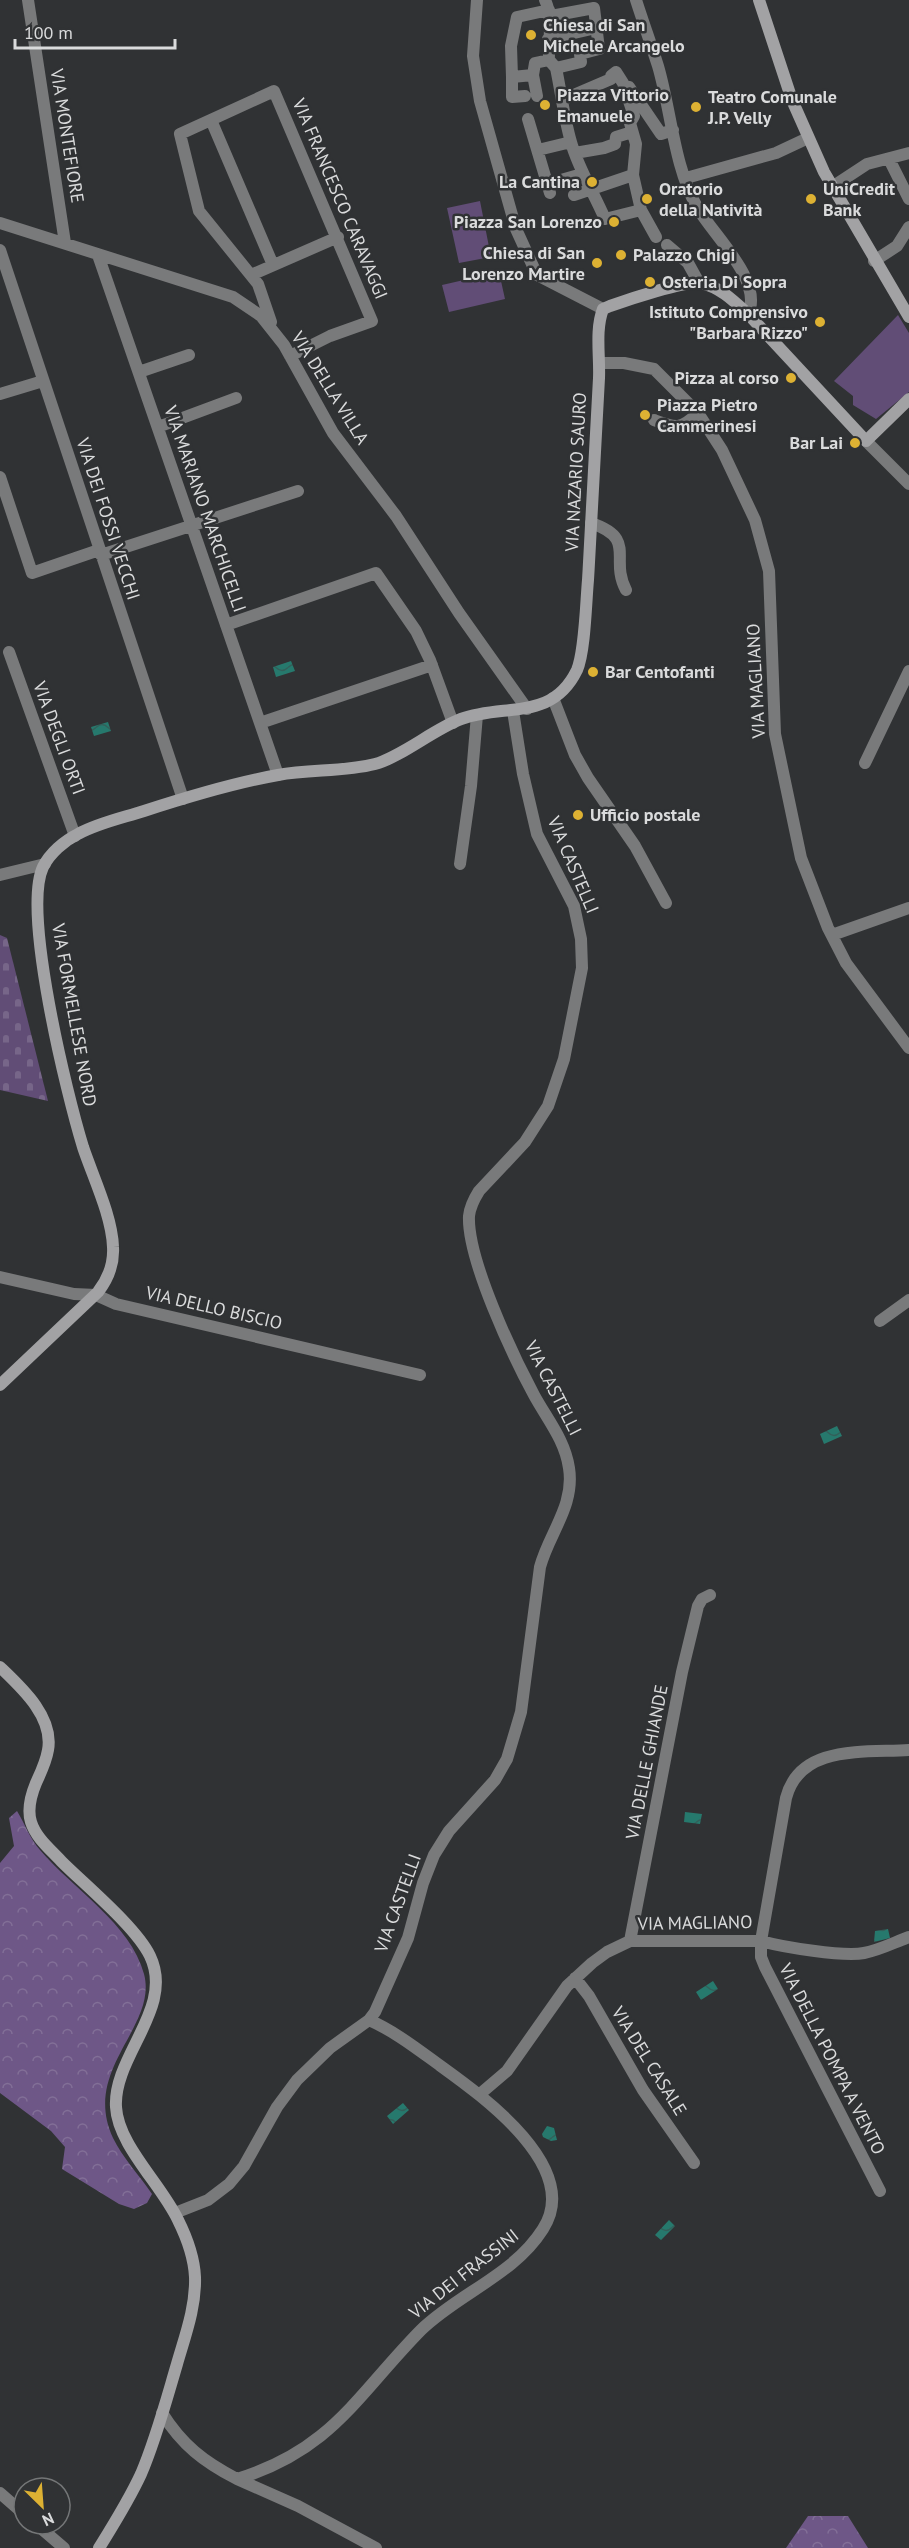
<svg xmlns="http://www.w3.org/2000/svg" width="909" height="2548" viewBox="0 0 909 2548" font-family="'PT Sans',sans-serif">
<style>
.forest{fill:url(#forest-crowns)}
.cemetery{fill:url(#cemetery-stones)}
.park{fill:#614d76}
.water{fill:url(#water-waves)}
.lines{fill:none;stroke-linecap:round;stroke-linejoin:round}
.street{stroke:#797a7b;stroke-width:12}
.secondary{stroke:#a2a2a4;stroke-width:12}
.poi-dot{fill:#ddb133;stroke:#303234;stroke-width:2}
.labels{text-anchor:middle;stroke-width:5;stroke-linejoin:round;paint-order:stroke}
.poi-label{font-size:18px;font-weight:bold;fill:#dadbdc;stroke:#303234;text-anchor:start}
.street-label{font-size:18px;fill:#dadbdc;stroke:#303234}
</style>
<defs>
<pattern id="forest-crowns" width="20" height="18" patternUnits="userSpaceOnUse" patternTransform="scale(1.5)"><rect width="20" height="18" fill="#6e5787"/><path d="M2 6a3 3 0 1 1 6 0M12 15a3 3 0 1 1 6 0" fill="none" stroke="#826f97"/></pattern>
<pattern id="cemetery-stones" width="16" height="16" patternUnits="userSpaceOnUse" patternTransform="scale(1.5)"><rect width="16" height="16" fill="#614d76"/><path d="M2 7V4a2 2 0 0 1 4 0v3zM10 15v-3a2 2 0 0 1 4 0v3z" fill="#776689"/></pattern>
<pattern id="water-waves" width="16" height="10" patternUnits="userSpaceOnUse" patternTransform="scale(1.5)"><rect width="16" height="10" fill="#26796d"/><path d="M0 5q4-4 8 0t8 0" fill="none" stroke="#32605a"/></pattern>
</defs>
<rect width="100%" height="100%" fill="#303234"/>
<!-- forest -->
<path class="forest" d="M17 1811C25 1824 30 1839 40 1850 73 1889 131 1924 144 1974 158 2027 81 2069 113 2138 122 2157 140 2176 152 2194L147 2203 134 2209 119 2204 62 2169 65 2147 51 2131 0 2093V1863L14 1846 9 1818Z
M808 2516H848L868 2548H786Z"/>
<!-- cemetery -->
<path class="cemetery" d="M0 935 7 938 48 1101 0 1090Z"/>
<!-- park -->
<path class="park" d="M480 201 491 257 459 263 447 208Z
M499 272 505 299 449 312 442 285Z
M898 315 909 333V392L876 419 853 405V396L834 381Z"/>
<!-- water -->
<path class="water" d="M291 661 295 671 276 677 273 667Z
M108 722 111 731 94 736 91 727Z
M837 1426 842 1436 824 1444 820 1434Z
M685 1812 702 1814 700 1824 684 1822Z
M888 1929 890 1938 874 1942 875 1931Z
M713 1981 718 1989 701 2000 696 1992Z
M403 2103 409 2110 393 2124 387 2116Z
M547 2126 554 2128 557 2140 551 2141 543 2137 542 2134Z
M669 2220 675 2226 661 2240 655 2235Z"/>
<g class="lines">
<!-- street -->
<path class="street" d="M28 0 65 243
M477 0 473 56 480 101 516 229 537 275 603 309
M545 0C554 19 548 40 549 60L556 68C561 92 564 118 571 142 578 168 594 193 605 219L641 210 656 237
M636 0C643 22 651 44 658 66 671 110 674 167 697 207 713 235 764 281 748 314
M551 16 594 8 599 49 580 54 581 62 556 68
M548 39 596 28
M533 75 537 96
M512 77 511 46 517 17 549 10
M629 87 661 134 673 130
M525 96 512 97V77L533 75 535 63 549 60
M562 100 611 79V76L616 72 623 83 634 116 630 123 636 144 633 175 641 210
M528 119 550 193
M211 120 273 265
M538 150 571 142
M575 153 604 148 615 144 616 137 632 132
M889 159 909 199
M686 178 776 153 808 138
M547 184 582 174
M832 187 867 164 909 153
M574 195 633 175
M0 223 233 297 261 316 284 345 333 433 396 516 459 613 527 709
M667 245 688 263 699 283
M0 250 183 799
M98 255 278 775
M874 261 897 246 909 227
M251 275 338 237
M271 322 258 284 199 211 180 134 274 91 372 321 330 336 290 356
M599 363H624L654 369 698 413 722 450 755 520 769 571 775 734 801 858 828 928 846 963 909 1048
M139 372 189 355
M0 394 43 381
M654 420C676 428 680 430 698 413
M158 427 236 398
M866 441 909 484
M0 477 32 573 99 550
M591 523C638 539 609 558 626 590
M101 555 298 491
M226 625 376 573 416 631 430 660 453 723
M9 652 75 836
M553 698 575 755 588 778 635 846 666 903
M260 723 432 665
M865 763 909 671
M460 864 471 786 477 715
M0 875 45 864
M832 935 909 908
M0 1277 74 1294 96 1295 116 1304 420 1375
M880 1321 909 1300
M630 1941 682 1672 698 1606 702 1599 710 1595
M575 1978 589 1996 643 2090 694 2163
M480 2094 507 2071 567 1986 592 1963 607 1952 630 1941H761L786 1798C800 1744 865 1753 909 1750
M880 2191 765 1967 761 1957V1941C782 1947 844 1957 864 1953 880 1950 895 1942 909 1937
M175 2213 208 2200 229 2184 244 2166 277 2107 297 2080 330 2048 369 2020 375 2012 408 1938 423 1883 434 1855 449 1831 495 1780 507 1759 521 1712 540 1567C549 1533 575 1506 569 1468 565 1440 547 1419 534 1395 513 1356 467 1259 469 1216 470 1206 474 1199 479 1191L525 1142 548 1106 564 1059 582 968 581 939 574 906 537 834 523 774 513 711
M162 2413C182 2445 204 2462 237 2479 332 2450 357 2395 421 2330 459 2293 514 2275 543 2229 583 2167 481 2095 438 2064 416 2048 394 2031 369 2020
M237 2479 298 2506 376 2548
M0 2493 24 2514
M36 2524 64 2548"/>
<!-- secondary -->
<path class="secondary" d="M759 0 792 100 824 172 909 317
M0 1385 98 1292C108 1279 114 1264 113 1247 112 1216 93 1177 83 1147 67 1095 22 912 43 867 50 853 64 841 78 834 98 823 122 818 144 811 187 797 233 783 278 775 310 769 344 772 375 764 401 757 434 729 461 719 504 703 552 722 577 670 585 652 586 601 588 580 592 513 595 446 599 378 600 356 595 330 603 309L610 306C627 300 686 280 701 283 720 287 734 301 748 314L866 441 909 399
M0 1667C22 1688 54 1717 48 1750 46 1762 41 1772 36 1783 31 1795 27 1809 31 1822 36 1838 50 1849 61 1861 85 1885 136 1927 150 1956 175 2008 113 2056 116 2107 118 2145 161 2184 178 2220 187 2238 194 2256 195 2277 196 2307 185 2336 177 2364 166 2401 156 2439 141 2474 129 2500 114 2524 99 2548"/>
</g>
<!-- markers -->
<g class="poi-dot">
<circle cx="531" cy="35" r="6"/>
<circle cx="545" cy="105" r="6"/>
<circle cx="696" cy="107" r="6"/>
<circle cx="592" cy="182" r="6"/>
<circle cx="647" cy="199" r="6"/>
<circle cx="811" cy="199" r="6"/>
<circle cx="614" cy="222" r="6"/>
<circle cx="621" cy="255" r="6"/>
<circle cx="597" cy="263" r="6"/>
<circle cx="650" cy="282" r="6"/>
<circle cx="820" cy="322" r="6"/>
<circle cx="791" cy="378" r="6"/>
<circle cx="645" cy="415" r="6"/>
<circle cx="855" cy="443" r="6"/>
<circle cx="593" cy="672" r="6"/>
<circle cx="578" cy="815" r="6"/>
</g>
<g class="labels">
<!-- poi labels -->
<g class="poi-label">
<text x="543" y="31">Chiesa di San<tspan x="543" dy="21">Michele Arcangelo</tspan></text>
<text x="557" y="101">Piazza Vittorio<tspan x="557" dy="21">Emanuele</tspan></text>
<text x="708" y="103">Teatro Comunale<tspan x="708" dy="21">J.P. Velly</tspan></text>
<text x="580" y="188" text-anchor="end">La Cantina</text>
<text x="659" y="195">Oratorio<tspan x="659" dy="21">della Natività</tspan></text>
<text x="823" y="195">UniCredit<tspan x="823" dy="21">Bank</tspan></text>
<text x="602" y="228" text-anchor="end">Piazza San Lorenzo</text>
<text x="585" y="259" text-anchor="end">Chiesa di San<tspan x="585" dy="21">Lorenzo Martire</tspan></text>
<text x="633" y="261">Palazzo Chigi</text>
<text x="662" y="288">Osteria Di Sopra</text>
<text x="808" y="318" text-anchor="end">Istituto Comprensivo<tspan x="808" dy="21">"Barbara Rizzo"</tspan></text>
<text x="779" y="384" text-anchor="end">Pizza al corso</text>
<text x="657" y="411">Piazza Pietro<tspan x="657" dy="21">Cammerinesi</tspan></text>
<text x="843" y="449" text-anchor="end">Bar Lai</text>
<text x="605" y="678">Bar Centofanti</text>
<text x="590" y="821">Ufficio postale</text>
</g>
<!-- street labels -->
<g class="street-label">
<text transform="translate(67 136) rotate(81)" y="6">VIA MONTEFIORE</text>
<text transform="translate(340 199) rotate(67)" y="6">VIA FRANCESCO CARAVAGGI</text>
<text transform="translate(330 388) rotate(58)" y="6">VIA DELLA VILLA</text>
<text transform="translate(576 472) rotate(-87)" y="6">VIA NAZARIO SAURO</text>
<text transform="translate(205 509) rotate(71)" y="6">VIA MARIANO MARCHICELLI</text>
<text transform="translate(108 519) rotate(72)" y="6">VIA DEI FOSSI VECCHI</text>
<text transform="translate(756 681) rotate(-93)" y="6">VIA MAGLIANO</text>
<text transform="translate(59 738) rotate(70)" y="6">VIA DEGLI ORTI</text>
<text transform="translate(573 865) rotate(67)" y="6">VIA CASTELLI</text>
<text transform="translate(74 1015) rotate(80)" y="6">VIA FORMELLESE NORD</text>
<text transform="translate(214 1308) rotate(13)" y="6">VIA DELLO BISCIO</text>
<text transform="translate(553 1388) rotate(63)" y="6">VIA CASTELLI</text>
<text transform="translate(647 1762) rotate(-79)" y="6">VIA DELLE GHIANDE</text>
<text transform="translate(398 1903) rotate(-70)" y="6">VIA CASTELLI</text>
<text transform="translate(695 1923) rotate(-1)" y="6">VIA MAGLIANO</text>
<text transform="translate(832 2059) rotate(63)" y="6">VIA DELLA POMPA A VENTO</text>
<text transform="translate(649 2061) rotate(58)" y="6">VIA DEL CASALE</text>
<text transform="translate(464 2274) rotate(-38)" y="6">VIA DEI FRASSINI</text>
</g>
</g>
<!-- north arrow -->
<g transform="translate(42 2506) rotate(155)"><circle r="28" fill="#303234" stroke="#747677" stroke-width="1.5"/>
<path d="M0-4.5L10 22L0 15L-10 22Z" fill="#ddb133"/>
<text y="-9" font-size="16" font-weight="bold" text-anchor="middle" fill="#dadbdc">N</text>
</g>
<!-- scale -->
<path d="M15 39v9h160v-9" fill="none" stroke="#dadbdc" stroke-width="3"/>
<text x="24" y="39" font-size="18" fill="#dadbdc" stroke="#303234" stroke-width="4.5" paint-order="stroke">100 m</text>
</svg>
